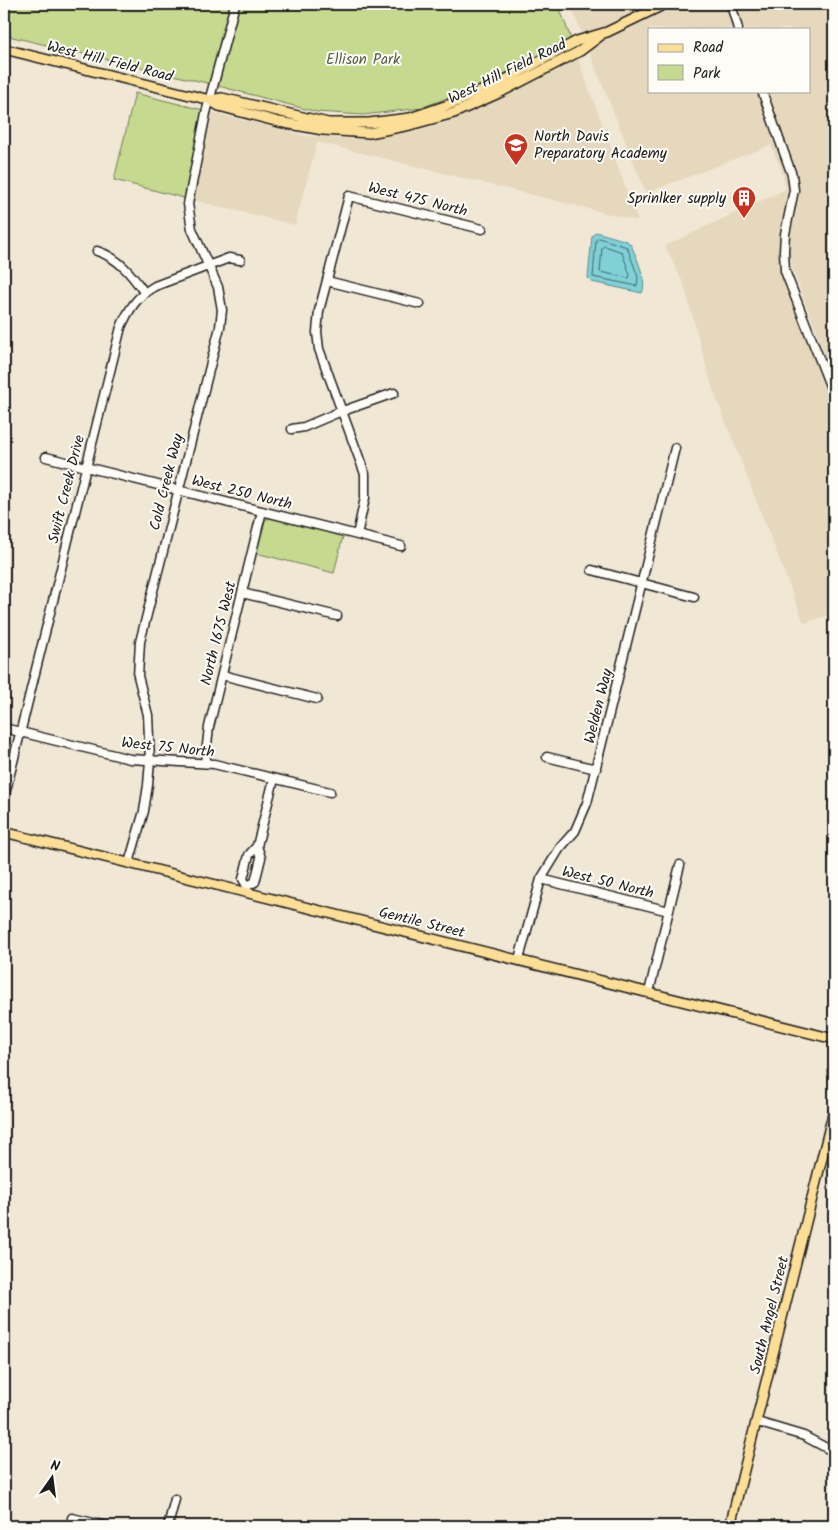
<svg xmlns="http://www.w3.org/2000/svg" width="838" height="1530" viewBox="0 0 838 1530" font-family="Kalam,sans-serif">
<style>
.built{fill:#e6d8bd;fill-rule:evenodd}
.green{fill:#c5da8f;stroke:#707b56}
.water{fill:#80d1d7;stroke:#58898c}
.lines{fill:none;stroke-linecap:round;stroke-linejoin:round}
.shore{stroke:#446467;stroke-width:1}
.minor-casing{stroke:#1c1c1c;stroke-width:11}
.major-casing{stroke:#1c1c1c;stroke-width:12}
.minor{stroke:#fdfcf7;stroke-width:8}
.major{stroke:#fcde96;stroke-width:9}
.labels{text-anchor:middle;stroke-width:4;stroke-linejoin:round;paint-order:stroke}
.park-label{font-size:15px;fill:#575e44;stroke:#fdfcf7}
.street-label{font-size:15px;fill:#1c1c1c;stroke:#fdfcf7}
.poi-label{font-size:15px;fill:#1c1c1c;stroke:#fdfcf7;text-anchor:start}
</style>
<rect width="100%" height="100%" fill="#f0e7d5"/>
<filter id="ink" filterUnits="userSpaceOnUse"><feTurbulence type="fractalNoise" baseFrequency=".02" numOctaves="2"/><feDisplacementMap in="SourceGraphic" scale="10" xChannelSelector="R" yChannelSelector="G"/><feConvolveMatrix kernelMatrix="1 2 1 2 8 2 1 2 1" color-interpolation-filters="sRGB"/></filter>
<g filter="url(#ink)">
<!-- built -->
<path class="built" d="M570 4H834V378L793 271 791 260 779 257 786 283 834 411V613L804 623 712 387 684 285 665 246 786 189 781 169 771 145 646 193ZM649 29H809V91H649Z
M578 59 638 221 317 142 295 225 188 199 207 111 307 136 362 139 426 129 473 112Z"/>
<!-- green -->
<path class="green" d="M4 4H558L571 39 489 82 421 108 363 115 317 112 207 83 4 35Z
M135 93 207 111 188 199 114 180Z
M270 518 343 536 334 573 256 553 265 520Z"/>
<!-- water -->
<path class="water" d="M596 232 627 241 631 245C636 256 648 282 642 293L592 282 588 278 592 236Z"/>
<g class="lines">
<!-- shore -->
<path class="shore" d="M599 238 627 247 638 277 637 286 593 277 596 240Z
M605 246 622 252 630 275 629 278 600 272 602 248Z"/>
<!-- minor casing -->
<g class="minor-casing">
<path id="minor" d="M731 4 738 29
M762 91 792 175 794 190 785 234 784 251 785 271 834 396
M97 251C119 258 131 274 144 292
M327 281 420 304
M292 429 304 427 337 413 394 393
M46 457 401 546
M357 535 365 498V474L319 349 317 332 319 311 349 196 482 229
M592 570 694 597
M242 593 337 616
M222 675 317 699
M4 728 130 759 214 764 330 792
M547 757 596 769
M205 763 209 727 262 511
M4 798 121 327C129 309 137 296 155 286L229 258 240 260
M129 863 144 811 148 785 150 761 148 715 138 676 140 642 220 327 222 310 218 287 192 229 188 204 206 113 235 4
M541 879 669 911
M247 886 255 882 261 858 257 846
M246 892 247 886 243 879 249 855 257 846 274 779
M519 959 541 879 560 848 575 831 587 803 675 448
M649 992 680 865
M757 1422 804 1436 834 1452
M72 1518 106 1526
M168 1526 175 1499"/>
</g>
<!-- major casing -->
<g class="major-casing">
<path id="major" d="M4 49 210 100 222 98 328 123H369L410 118 451 104 496 85 577 41 607 32 665 4
M210 100 219 106 279 122 323 130 369 133 410 125 454 113 499 93 580 51 600 36
M4 832 834 1039
M730 1526 834 1110"/>
</g>
<!-- minor -->
<use href="#minor" class="minor"/>
<!-- major -->
<use href="#major" class="major"/>
</g>
</g>
<!-- icons -->
<defs>
<g id="school-pin" transform="scale(1.25)"><path d="M0 17L-7.5 6A9.5 9.5 0 1 1 7.5 6Z" fill="#c8321e" stroke="#fdfcf7"/><path d="M0-5L7-2L0 1L-7-2ZM-4 1L0 2.5L4 1V4Q0 6-4 4Z" fill="#fff"/></g>
<g id="building-pin" transform="scale(1.25)"><path d="M0 17L-7.5 6A9.5 9.5 0 1 1 7.5 6Z" fill="#c8321e" stroke="#fdfcf7"/><path d="M-4-6H4V6H1V3H-1V6H-4ZM-2.5-4.3h1.7v1.8h-1.7ZM.8-4.3h1.7v1.8H.8ZM-2.5-1h1.7V.8h-1.7ZM.8-1h1.7V.8H.8Z" fill="#fff"/></g>
</defs>
<g fill-rule="evenodd">
<use href="#school-pin" x="516" y="145"/>
<use href="#building-pin" x="744" y="198"/>
</g>
<g class="labels">
<!-- park labels -->
<g class="park-label">
<text x="363" y="64">Ellison Park</text>
</g>
<!-- street labels -->
<g class="street-label">
<text transform="translate(110 61) rotate(14)" y="5">West Hill Field Road</text>
<text transform="translate(507 71) rotate(-26)" y="5">West Hill Field Road</text>
<text transform="translate(418 199) rotate(14)" y="5">West 475 North</text>
<text transform="translate(166 482) rotate(-76)" y="5">Cold Creek Way</text>
<text transform="translate(66 489) rotate(-76)" y="5">Swift Creek Drive</text>
<text transform="translate(242 492) rotate(14)" y="5">West 250 North</text>
<text transform="translate(218 633) rotate(-76)" y="5">North 1675 West</text>
<text transform="translate(598 706) rotate(-76)" y="5">Welden Way</text>
<text transform="translate(168 747) rotate(6)" y="5">West 75 North</text>
<text transform="translate(608 882) rotate(14)" y="5">West 50 North</text>
<text transform="translate(422 922) rotate(14)" y="5">Gentile Street</text>
<text transform="translate(769 1315) rotate(-76)" y="5">South Angel Street</text>
</g>
<!-- poi labels -->
<g class="poi-label">
<text x="534" y="141">North Davis<tspan x="534" dy="17">Preparatory Academy</tspan></text>
<text x="726" y="203" text-anchor="end">Sprinlker supply</text>
</g>
</g>
<!-- margin -->
<rect width="838" height="1530" fill="none" stroke="#fdfcf7" stroke-width="20"/>
<rect x="10" y="10" width="818" height="1510" fill="none" stroke="#1c1c1c" stroke-width="2" filter="url(#ink)"/>
<!-- legend -->
<rect x="648" y="28" width="162" height="65" fill="#fdfcf7" stroke="#a3a29f"/>
<rect x="658" y="44" width="25" height="8" fill="#fcde96" stroke="#a3a29f"/>
<text x="693" y="52" font-size="15" fill="#1c1c1c">Road</text>
<rect x="658" y="65" width="25" height="15" fill="#c5da8f" stroke="#a3a29f"/>
<text x="693" y="78" font-size="15" fill="#1c1c1c">Park</text>
<!-- north arrow -->
<g transform="translate(52 1478) rotate(14)" stroke="#fdfcf7" stroke-width="4" paint-order="stroke">
<path d="M0-4L9 19L0 12L-9 19Z" fill="#1c1c1c"/>
<text y="-8" font-size="14" font-weight="bold" text-anchor="middle" fill="#1c1c1c">N</text>
</g>
</svg>
